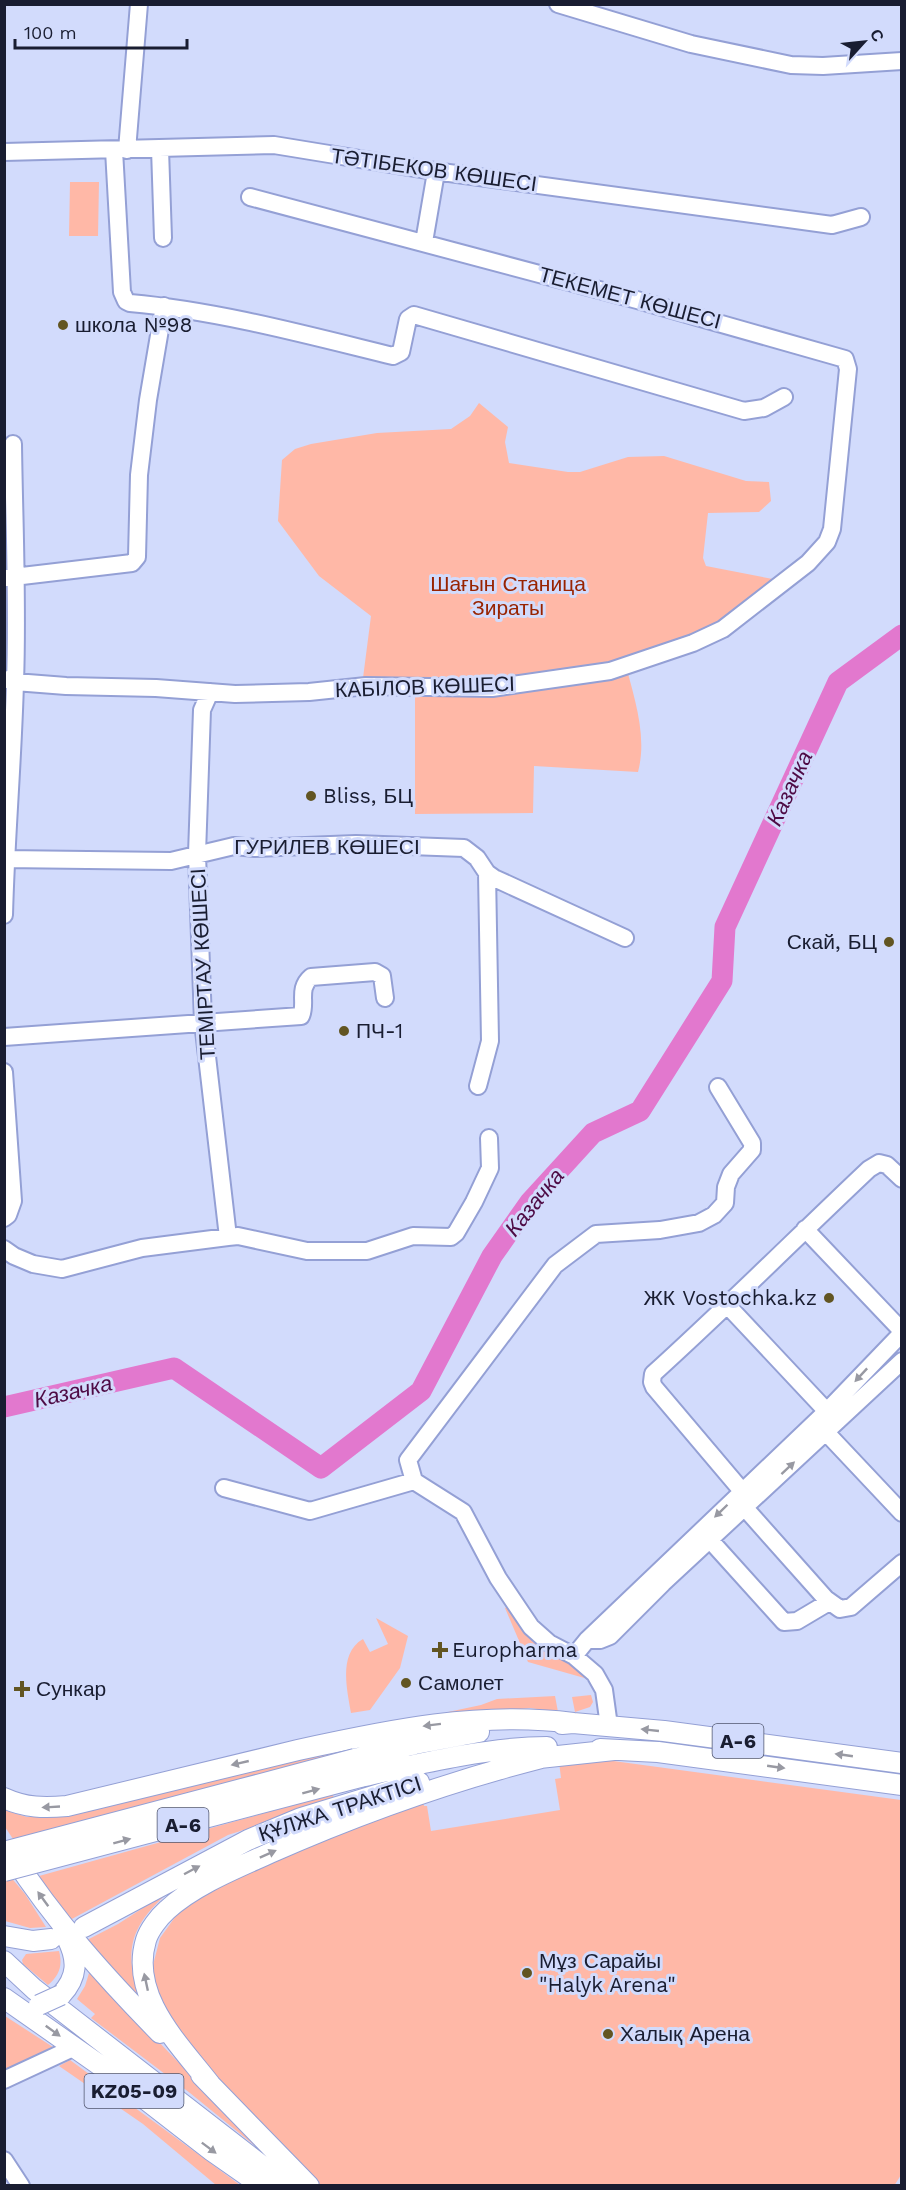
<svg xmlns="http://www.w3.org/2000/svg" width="906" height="2190" viewBox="0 0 906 2190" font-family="'Work Sans',sans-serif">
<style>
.green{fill:#ffb8a7}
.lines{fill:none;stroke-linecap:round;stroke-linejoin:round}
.river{stroke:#e278ce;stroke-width:21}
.minor-casing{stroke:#94a0d5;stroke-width:20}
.major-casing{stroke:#94a0d5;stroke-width:22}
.minor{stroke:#fff;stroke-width:16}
.major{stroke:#fff;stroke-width:20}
.major-bridge-casing{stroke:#94a0d5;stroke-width:22;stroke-linecap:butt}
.major-bridge{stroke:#fff;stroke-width:20}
.oneway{fill:#9899a2}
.poi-dot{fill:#625522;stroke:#d2dbfc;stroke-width:2}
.labels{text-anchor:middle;stroke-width:6;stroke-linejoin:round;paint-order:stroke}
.shield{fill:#d2dbfc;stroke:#50566e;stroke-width:1.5}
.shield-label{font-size:20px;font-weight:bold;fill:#191d31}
.street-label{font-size:21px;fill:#191d31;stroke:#d2dbfc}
.poi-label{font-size:21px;fill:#191d31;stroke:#d2dbfc;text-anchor:start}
.park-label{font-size:21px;fill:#982301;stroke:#d2dbfc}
.water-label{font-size:22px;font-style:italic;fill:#4e0b45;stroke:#d2dbfc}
</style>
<rect width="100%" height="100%" fill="#d2dbfc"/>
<!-- green -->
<path class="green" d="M70 182H99L98 236H69Z
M479 403 508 427 505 442 509 463 568 472H580L628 457 664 456 746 481 769 482 771 501 759 512 708 513 703 558 706 566 778 580 711 629 624 658C633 695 648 734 638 772L534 766 533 813 415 814V691L363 678 371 616 319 576 278 521 282 460 295 449 311 444 377 433 451 429 470 416Z
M508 1606 530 1639 544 1651 584 1669 588 1679 528 1662 505 1608Z
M376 1618 408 1636 400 1668 370 1710 351 1713C347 1690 338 1653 363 1639L370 1652 388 1644Z
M591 1695 593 1702 590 1707 575 1712 572 1697Z
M555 1696 558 1712 530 1708 448 1717V1712L481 1705 497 1699Z
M399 1734 398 1742 17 1845 5 1827 4 1810 27 1817 69 1815Z
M606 1760 901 1800V2175L894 2186 319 2185 181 2038 171 2024 153 1981V1965L160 1938 178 1913 218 1884 423 1799 424 1806H427L431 1831 560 1810 555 1779 561 1778 559 1762Z
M333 1794 334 1801 228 1835 70 1920 39 1876Z
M4 1869 25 1894 46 1927 30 1928 5 1921Z
M174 1888C131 1923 121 1950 142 2003L87 1940 118 1924Z
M59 1951C63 1966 59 1976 48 1985L23 1964 22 1960 26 1954Z
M90 1970 270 2158 190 2093 91 2018 95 2014 77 1999 85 1986Z
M5 2016 56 2049 5 2071Z
M70 2060 240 2185H216L143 2124 59 2066Z"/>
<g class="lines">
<!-- river -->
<path class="river" d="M4 1407 174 1368 321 1468 421 1391 492 1256 530 1202 593 1133 640 1111 722 981 725 927 838 682 902 635"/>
<!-- minor casing -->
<g class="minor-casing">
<path id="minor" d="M558 4 691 44 791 65 823 66 902 61
M160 149 163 238
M114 150 122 292 126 301 130 303C219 311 307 335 393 356L401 352 408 319 414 315 744 411 764 408 784 397
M127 150 139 4
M4 152 274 145 427 170 832 225 861 217
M424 242 436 172
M5 578 132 563 137 557 139 475 148 400 164 306
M4 679 15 682 66 686 156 688 235 694 309 692 366 686 492 688 610 671 693 643 723 629 808 563 827 542 832 529 848 369 845 359 637 300 250 197
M210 692 202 710 197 854 203 1022 228 1237
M4 859 171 861 234 846 255 848 356 844 464 848 477 858 487 873 494 878 625 938
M4 915C6 837 13 759 15 682 18 602 14 523 13 444
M4 1037 301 1016C307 1003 297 989 311 977L375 972 382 976 385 998
M4 1072 13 1201 8 1215 4 1218
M478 1086 490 1041 487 873
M805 1229 902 1331
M4 1249 14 1256 33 1264 62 1269 142 1248 228 1237 238 1236 307 1251H367L413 1236 451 1237 456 1233 474 1202 490 1168 489 1138
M728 1306 834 1419
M821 1427 902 1513
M224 1488 310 1511 414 1481
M742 1491 654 1387 652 1382 653 1374C727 1307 797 1237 869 1169L879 1163 887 1165 902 1179
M745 1508 826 1599 840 1609 851 1607 902 1563
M710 1540 784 1622 797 1621 829 1602
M587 1640H600L610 1636 663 1583 902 1361
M574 1656 587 1640 827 1411 902 1333
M609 1726 604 1690 595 1674 574 1656 549 1643 531 1627 498 1578 463 1512 414 1481 408 1460 555 1265 596 1234 660 1230 699 1223 714 1215 725 1203 726 1187 731 1174 752 1150V1143L718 1087
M4 2080 75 2047
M4 2160 21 2186"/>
</g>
<!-- major casing -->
<g class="major-casing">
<path id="major" d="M562 1724 573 1723 664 1731 902 1763
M600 1749 658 1752 902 1785
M355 1759 415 1744 479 1732
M530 1759 614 1750
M360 1777C418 1764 489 1747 547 1747
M4 1798C26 1808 44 1808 67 1806 144 1788 221 1768 298 1750 389 1730 480 1711 573 1723
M12 1855C54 1920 105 1977 160 2033
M84 1927 248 1840 301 1818 419 1782
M4 1936 33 1941 51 1939
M4 1961 34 1989 288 2186
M61 1995C78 1977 78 1960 67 1938
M4 1998 118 2078 212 2151 262 2186
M201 2075 309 2186
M210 2084C179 2044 129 1996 146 1940 149 1930 159 1917 167 1910 194 1885 237 1868 270 1853 358 1814 448 1782 541 1758"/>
</g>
<!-- minor -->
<use href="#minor" class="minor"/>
<!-- major -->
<use href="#major" class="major"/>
<!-- major-bridge casing -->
<g class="major-bridge-casing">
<path id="major-bridge" d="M4 1852 355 1759
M4 1871 360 1777
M39 2005 61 1995"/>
</g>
<!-- major-bridge -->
<use href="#major-bridge" class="major-bridge"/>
</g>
<!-- one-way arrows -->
<defs><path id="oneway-solid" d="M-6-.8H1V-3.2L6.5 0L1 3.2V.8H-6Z" transform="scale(1.5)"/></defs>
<g class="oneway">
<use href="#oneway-solid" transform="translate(861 1375) rotate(133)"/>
<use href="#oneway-solid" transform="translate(788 1468) rotate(-43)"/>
<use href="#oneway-solid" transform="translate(721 1511) rotate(136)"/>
<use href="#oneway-solid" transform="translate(432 1725) rotate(173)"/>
<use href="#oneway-solid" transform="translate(650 1730) rotate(-174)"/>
<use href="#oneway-solid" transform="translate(844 1755) rotate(-172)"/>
<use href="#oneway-solid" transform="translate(240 1763) rotate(167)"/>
<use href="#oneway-solid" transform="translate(776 1767) rotate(8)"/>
<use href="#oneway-solid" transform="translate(311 1791) rotate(-15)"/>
<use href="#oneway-solid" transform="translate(51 1807) rotate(177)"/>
<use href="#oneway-solid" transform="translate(122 1841) rotate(-15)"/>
<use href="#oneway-solid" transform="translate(268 1854) rotate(-24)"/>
<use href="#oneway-solid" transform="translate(192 1870) rotate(-28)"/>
<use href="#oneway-solid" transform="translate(43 1899) rotate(-126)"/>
<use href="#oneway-solid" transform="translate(146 1982) rotate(-102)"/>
<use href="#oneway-solid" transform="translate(53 2031) rotate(36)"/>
<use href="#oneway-solid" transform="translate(209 2148) rotate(37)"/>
</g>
<!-- markers -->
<g class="poi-dot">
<circle cx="63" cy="325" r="6"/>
<circle cx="311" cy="796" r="6"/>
<circle cx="889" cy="942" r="6"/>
<circle cx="344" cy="1031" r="6"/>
<circle cx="829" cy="1298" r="6"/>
<path d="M437 1641h6v6h6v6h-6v6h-6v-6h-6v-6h6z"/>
<circle cx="406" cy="1683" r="6"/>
<path d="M19 1680h6v6h6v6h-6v6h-6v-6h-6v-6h6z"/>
<circle cx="527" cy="1973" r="6"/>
<circle cx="608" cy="2034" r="6"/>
</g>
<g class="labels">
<!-- shield labels -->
<g class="shield">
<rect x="712.5" y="1724" width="51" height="34" rx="4.5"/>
<rect x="157.5" y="1808" width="51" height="34" rx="4.5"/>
<rect x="84.5" y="2074" width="99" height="34" rx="4.5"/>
</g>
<g class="shield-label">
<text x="738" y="1748">A-6</text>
<text x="183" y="1832">A-6</text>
<text x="134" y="2098">KZ05-09</text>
</g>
<!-- street labels -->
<g class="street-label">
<text transform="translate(434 170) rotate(8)" y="7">ТӘТІБЕКОВ КӨШЕСІ</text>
<text transform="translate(630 298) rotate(15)" y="7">ТЕКЕМЕТ КӨШЕСІ</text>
<text transform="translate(425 687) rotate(-2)" y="7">КАБІЛОВ КӨШЕСІ</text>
<text x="327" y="854">ГУРИЛЕВ КӨШЕСІ</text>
<text transform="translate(203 964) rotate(-93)" y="7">ТЕМІРТАУ КӨШЕСІ</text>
<text transform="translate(340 1809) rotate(-18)" y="7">ҚҰЛЖА ТРАКТІСІ</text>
</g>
<!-- poi labels -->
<g class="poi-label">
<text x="75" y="332">школа №98</text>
<text x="323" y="803">Bliss, БЦ</text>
<text x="877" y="949" text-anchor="end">Скай, БЦ</text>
<text x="356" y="1038">ПЧ-1</text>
<text x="817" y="1305" text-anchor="end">ЖК Vostochka.kz</text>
<text x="452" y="1657">Europharma</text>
<text x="418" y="1690">Самолет</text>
<text x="36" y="1696">Сункар</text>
<text x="539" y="1968">Мұз Сарайы<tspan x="539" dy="24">"Halyk Arena"</tspan></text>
<text x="620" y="2041">Халық Арена</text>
</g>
<!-- park labels -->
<g class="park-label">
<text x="508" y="591">Шағын Станица<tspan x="508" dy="24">Зираты</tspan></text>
</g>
<!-- water labels -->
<g class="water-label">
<text transform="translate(789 788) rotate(-65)" y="8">Казачка</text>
<text transform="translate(534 1202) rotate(-51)" y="8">Казачка</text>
<text transform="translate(73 1391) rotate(-13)" y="8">Казачка</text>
</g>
</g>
<!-- border -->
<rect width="906" height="2190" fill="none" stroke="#191d31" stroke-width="12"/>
<!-- north arrow -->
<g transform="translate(864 42) rotate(63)" stroke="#d2dbfc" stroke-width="4.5" paint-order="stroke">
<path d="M0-4.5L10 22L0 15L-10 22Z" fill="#191d31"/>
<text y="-9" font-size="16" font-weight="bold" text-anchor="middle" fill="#191d31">С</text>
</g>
<!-- scale -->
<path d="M15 39v9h172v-9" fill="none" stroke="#191d31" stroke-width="3"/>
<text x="24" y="39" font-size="18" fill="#191d31" stroke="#d2dbfc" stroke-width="4.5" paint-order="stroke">100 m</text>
</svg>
